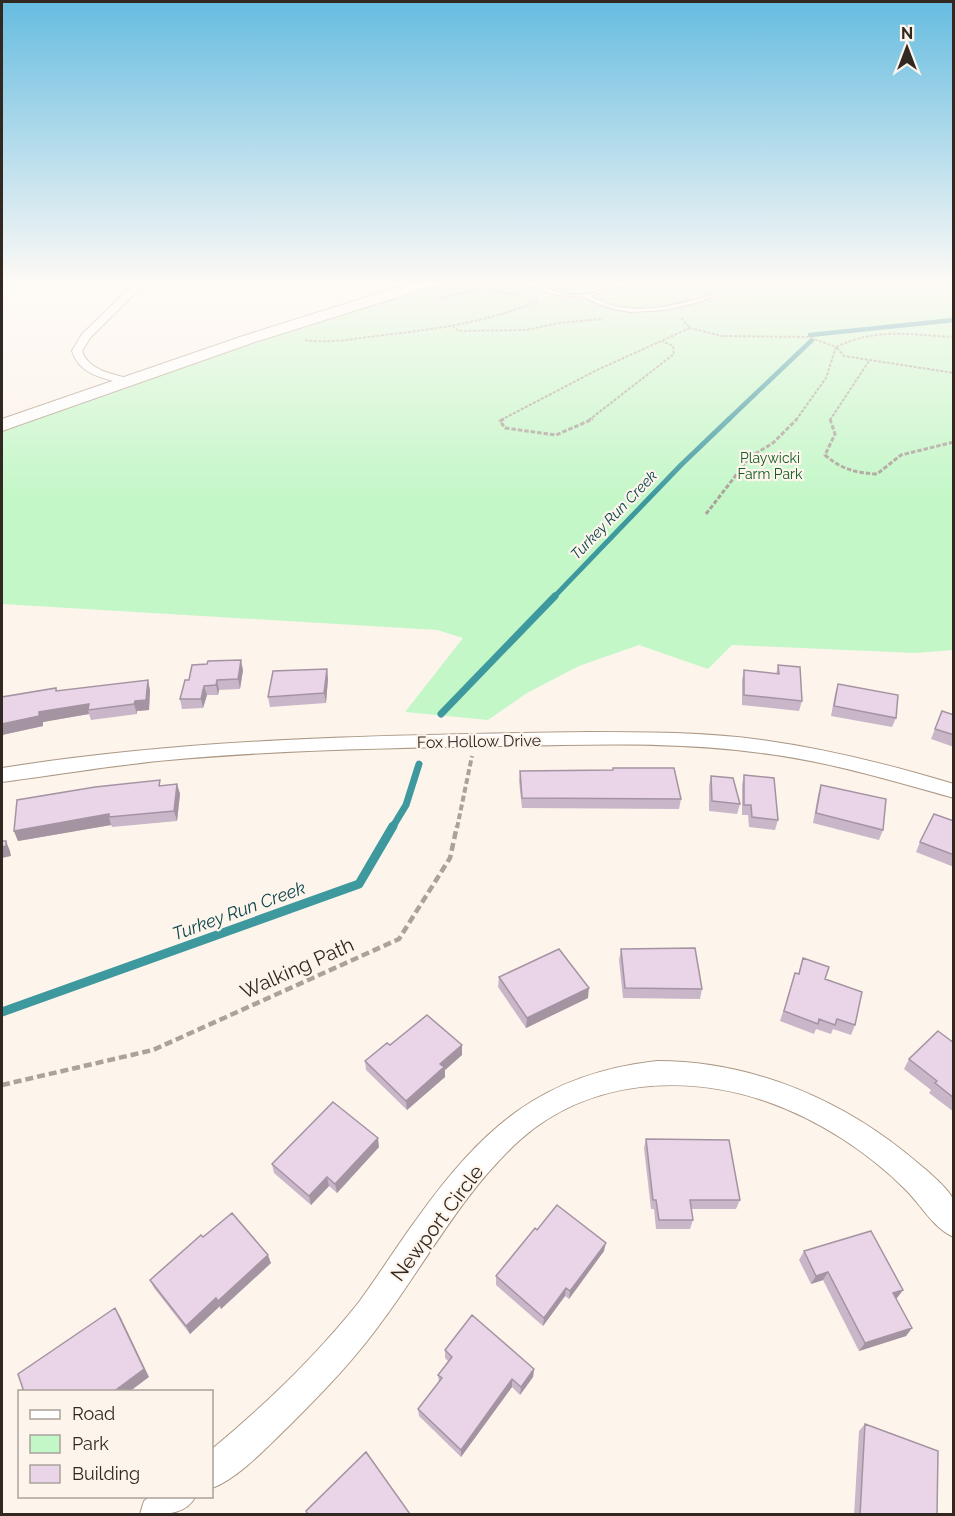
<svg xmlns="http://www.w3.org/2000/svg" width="955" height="1516" viewBox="0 0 955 1516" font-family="Raleway,sans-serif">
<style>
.green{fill:#c4f7c8}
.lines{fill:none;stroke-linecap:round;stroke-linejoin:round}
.stream-far3{stroke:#3e999f;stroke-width:4.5}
.stream-far2{stroke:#3e999f;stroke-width:5}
.stream-far1{stroke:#3e999f;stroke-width:7}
.stream{stroke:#3e999f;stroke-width:9}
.service-casing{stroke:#ac9885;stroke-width:2}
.minor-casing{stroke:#ac9885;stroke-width:2}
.primary-casing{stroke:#ac9885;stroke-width:2}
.path-far3{stroke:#aba29a;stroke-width:2;stroke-dasharray:3 1.5;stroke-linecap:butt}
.path-far2{stroke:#aba29a;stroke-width:3;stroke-dasharray:4.5 2;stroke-linecap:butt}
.path-far1{stroke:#aba29a;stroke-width:4;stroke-dasharray:6 3;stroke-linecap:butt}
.path{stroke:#aba29a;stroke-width:4.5;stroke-dasharray:8 4;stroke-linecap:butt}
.service{fill:#fff;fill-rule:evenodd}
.minor{fill:#fff;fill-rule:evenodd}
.primary{fill:#fff;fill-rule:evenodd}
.wall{fill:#c9b6c8}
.shaded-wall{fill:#a494a2}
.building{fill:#ead4e8;stroke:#a494a2;stroke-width:1.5}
.labels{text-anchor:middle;stroke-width:4.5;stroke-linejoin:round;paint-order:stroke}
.far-park-label{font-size:14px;fill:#115d23;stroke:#fdf4ec}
.far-water-label{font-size:15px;font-style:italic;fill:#0b474c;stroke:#fdf4ec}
.street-label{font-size:16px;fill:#302821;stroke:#fdf4ec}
.water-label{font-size:18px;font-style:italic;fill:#0b474c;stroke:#fdf4ec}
.near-street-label{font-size:20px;fill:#302821;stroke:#fdf4ec}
</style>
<rect width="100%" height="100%" fill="#fdf4ec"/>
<!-- green -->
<path class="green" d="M448 283H953V650L915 653 732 645 708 669 639 645 579 666 527 693 488 720 405 712 463 638 437 630 2 604V431C149 378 297 327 448 283Z"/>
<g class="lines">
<!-- stream-far3 -->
<path class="stream-far3" d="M810 335 954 320
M728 420 812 340"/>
<!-- stream-far2 -->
<path class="stream-far2" d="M553 598 681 465 729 419"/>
<!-- stream-far1 -->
<path class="stream-far1" d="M441 714 555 596
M392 828 406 805 419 764"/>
<!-- stream -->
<path class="stream" d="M2 1012 359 884 393 826"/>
<!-- service casing -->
<g class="service-casing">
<path id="service" d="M530 283C548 289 568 298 587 294 602 292 615 283 630 283L590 296C628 318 671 307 711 295L713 296 699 302 665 310 631 312 614 309 598 304 585 297 556 295 522 283Z"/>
</g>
<!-- minor casing -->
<g class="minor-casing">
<path id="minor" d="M135 283H145L90 338 82 351C89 371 113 374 131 379V383L127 384C105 379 79 375 72 351L82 334Z
M588 732C646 732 704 732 762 740 827 749 891 765 954 784V798C890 780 827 761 761 753 675 741 588 745 501 746 390 748 279 750 169 760 113 765 57 775 2 782V768C196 737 392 735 588 732Z
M657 1061C754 1061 846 1101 919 1164 928 1171 951 1191 954 1201 955 1212 954 1226 954 1237 934 1229 921 1205 906 1190 868 1152 819 1120 768 1102 686 1073 589 1079 521 1139 464 1190 428 1259 383 1320 356 1358 323 1392 290 1425 269 1445 238 1479 212 1488V1449C265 1405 316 1356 359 1302 379 1275 396 1247 416 1220 482 1128 541 1074 657 1061Z
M151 1496H196C185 1516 165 1514 140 1514L144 1501Z"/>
</g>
<!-- primary casing -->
<g class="primary-casing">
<path id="primary" d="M411 283H435L433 286 255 342 2 431V419L243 336Z"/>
</g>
<!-- path-far3 -->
<path class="path-far3" d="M439 298 486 289 517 295
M452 326 459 331 526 330 559 323 603 319
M690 328 722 336 808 337 836 347 826 378 796 420
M954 337C910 335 878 327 836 347L844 356 954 373
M305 340C332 344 357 338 384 335 437 329 488 322 538 301
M501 420 597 370 690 328 681 318
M589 420 674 354 673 346 662 341
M830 420 869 361"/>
<!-- path-far2 -->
<path class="path-far2" d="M504 419 500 421 505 428 556 435 593 419
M830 419 835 434 825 455C841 469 856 473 877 474L901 455 954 442
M706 514 750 457 773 443 797 419"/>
<!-- path-far1 -->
<path class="path-far1" d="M457 828 472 756"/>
<!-- path -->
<path class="path" d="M2 1085 153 1050 399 939 450 858 457 826"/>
<!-- service -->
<use href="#service" class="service"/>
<!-- minor -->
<use href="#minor" class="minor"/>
<!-- primary -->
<use href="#primary" class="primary"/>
</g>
<!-- wall -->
<path class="wall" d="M778 665 802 701 799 711 742 705V680L744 670 776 674Z
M327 669 328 679 326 703 270 707 268 697Z
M243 670 240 689 219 690 218 695H207L203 708 182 709 180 699 189 680Z
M838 684 896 718 892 727 831 716 835 694Z
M56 688 57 691 150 690 149 710 137 711V714L91 720 89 714 43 722V726L2 735Z
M942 711 954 715V747L931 739Z
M520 771 681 799 679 809 522 808 519 781Z
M744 775 778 820 775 830 749 827 748 815H742V785Z
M711 776 740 804 737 814 709 811V786Z
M177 784 180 794 177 821 112 827 111 825 18 841 14 831 161 786Z
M821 785 883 830 879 840 813 823 818 795Z
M954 821V867L916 852 920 842Z
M621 949 702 989 700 999 623 998 619 960Z
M803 958 825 979 855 1025 851 1035 833 1029 831 1034 816 1029 814 1034 780 1021 795 973 798 974Z
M499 977 588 998 526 1028 498 987Z
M954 1043V1112L929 1093 931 1090 904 1069 909 1059Z
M390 1045 462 1055 445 1070V1077L407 1110 366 1070 365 1061Z
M646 1139 740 1200 736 1209H691L693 1220 690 1229H656L654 1209H651L644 1148Z
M379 1147 337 1193 329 1186 311 1205 274 1173 272 1164Z
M537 1230 604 1251 569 1299 565 1296 543 1326 496 1285V1276Z
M203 1237 271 1263 221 1309 220 1306 190 1334 154 1288 150 1280Z
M804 1251 903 1290 896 1299 912 1328 906 1336 859 1351 823 1280 811 1284 799 1260Z
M445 1350 534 1369 533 1377 520 1395 512 1387 461 1457 419 1416 418 1409 439 1382 438 1375 448 1361 445 1358Z
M865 1424 937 1515H854L859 1431Z"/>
<!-- shaded-wall -->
<path class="shaded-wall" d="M241 660 243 670 240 689 238 679Z
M327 669 328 679 326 703 324 693Z
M148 680 150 690 149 710 137 711V714L134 704 135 701Z
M217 680 219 690 218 695 216 685Z
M204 686 207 695 203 708 201 699Z
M89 704 88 710 89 714 43 722V726L2 735V724L39 712Z
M177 784 180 794 177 821 174 811Z
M109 814V817L111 825 18 841 14 831Z
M6 841 10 851 11 856 2 858V847Z
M589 988 588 998 526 1028 527 1018Z
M462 1045V1055L445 1070V1077L407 1110 406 1101 440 1064Z
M378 1138 379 1147 337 1193 335 1184Z
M327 1177 329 1186 311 1205 309 1196Z
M606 1243 604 1251 569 1299 570 1291Z
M268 1255 271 1263 221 1309 218 1301Z
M828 1272 823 1280 811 1284 816 1276Z
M566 1288 565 1296 543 1326 544 1318Z
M903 1290 897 1298 888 1302 893 1293Z
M216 1298 220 1306 190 1334 186 1326Z
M115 1308 120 1316 149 1377 129 1392H113Z
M912 1328 906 1336 859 1351 865 1343Z
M534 1369 533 1377 520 1395 521 1387Z
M512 1379V1387L461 1457V1450Z"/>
<!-- building -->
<path class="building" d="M241 660 238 679 217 680 216 685 204 686 201 699H180L185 680H189L192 665 207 664 208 661Z
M778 665 800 667 802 701 744 695V670L779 674Z
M327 669 324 693 268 697 273 671Z
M148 680 146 700 135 701 134 704 88 710 89 704 39 712V716L2 724V697L56 688V691Z
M838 684 898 695 896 718 834 706Z
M942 711 954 715V735L935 729Z
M613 768H674L681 799 522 798 520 771 613 770Z
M744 775 774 778 778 820 752 817 751 805H744Z
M711 776 733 778 740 804 712 801Z
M160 780 159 786 177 784 174 811 109 817V814L14 831 17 800 95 787Z
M821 785 886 799 883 830 816 813Z
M934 814 954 821V855L920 842Z
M2 841H6V846L2 847Z
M695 948 702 989 625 988 621 949Z
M559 949 589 988 527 1018 499 977Z
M803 958 829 967 825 979 862 992 855 1025 837 1019 835 1025 819 1019 818 1024 784 1011 795 973 799 974Z
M427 1015 462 1045 440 1064 444 1067 406 1101 365 1061 387 1043 390 1045Z
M938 1031 954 1043V1098L935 1083 937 1081 909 1059Z
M333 1102 378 1138 335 1184 327 1177 309 1196 272 1164Z
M646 1139 729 1140 740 1200H690L693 1220H659L656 1200H653Z
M557 1205 606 1243 570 1291 566 1288 544 1318 496 1276 535 1228 537 1230Z
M232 1213 268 1255 218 1301 216 1298 186 1326 150 1280 201 1235 203 1237Z
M871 1231 903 1290 893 1293 912 1328 865 1343 828 1272 816 1276 804 1251Z
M115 1308 144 1369 113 1392H24L18 1374Z
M472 1315 534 1369 521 1387 512 1379 461 1450 418 1409 442 1378 438 1375 452 1357 445 1350Z
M865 1424 938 1451 937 1515H860Z
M366 1452 410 1514 308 1515 306 1511Z"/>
<!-- sky -->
<linearGradient id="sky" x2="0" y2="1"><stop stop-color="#66bce0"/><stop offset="0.57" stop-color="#fefaf6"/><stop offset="1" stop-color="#fefaf6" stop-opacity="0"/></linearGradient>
<rect width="955" height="496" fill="url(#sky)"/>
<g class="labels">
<!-- far-park labels -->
<g class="far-park-label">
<text x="770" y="463">Playwicki<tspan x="770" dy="16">Farm Park</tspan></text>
</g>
<!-- far-water labels -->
<g class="far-water-label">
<text transform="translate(614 515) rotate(-46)" y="5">Turkey Run Creek</text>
</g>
<!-- street labels -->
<g class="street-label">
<text transform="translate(479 741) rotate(-1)" y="6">Fox Hollow Drive</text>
</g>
<!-- water labels -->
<g class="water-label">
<text transform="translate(239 911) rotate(-20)" y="6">Turkey Run Creek</text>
</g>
<!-- near-street labels -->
<g class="near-street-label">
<text transform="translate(297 968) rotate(-24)" y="7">Walking Path</text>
<text transform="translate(437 1223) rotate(-53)" y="7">Newport Circle</text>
</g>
</g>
<!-- border -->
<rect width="955" height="1516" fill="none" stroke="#302821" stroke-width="6"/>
<!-- legend -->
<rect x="18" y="1390" width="195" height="108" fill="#fdf4ec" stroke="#aba29b" stroke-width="1.5"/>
<rect x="30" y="1410" width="30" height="9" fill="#ffffff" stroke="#aba29b" stroke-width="1.5"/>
<text x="72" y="1420" font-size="18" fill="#302821">Road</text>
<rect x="30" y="1435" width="30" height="18" fill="#c4f7c8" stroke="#aba29b" stroke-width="1.5"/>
<text x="72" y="1450" font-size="18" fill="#302821">Park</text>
<rect x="30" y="1465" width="30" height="18" fill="#ead4e8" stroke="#aba29b" stroke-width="1.5"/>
<text x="72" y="1480" font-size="18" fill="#302821">Building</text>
<!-- north arrow -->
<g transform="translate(907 48)" stroke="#fdf4ec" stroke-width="4.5" paint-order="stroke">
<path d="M0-4.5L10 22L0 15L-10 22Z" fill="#302821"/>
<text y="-9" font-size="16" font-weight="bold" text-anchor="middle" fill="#302821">N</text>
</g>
</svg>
